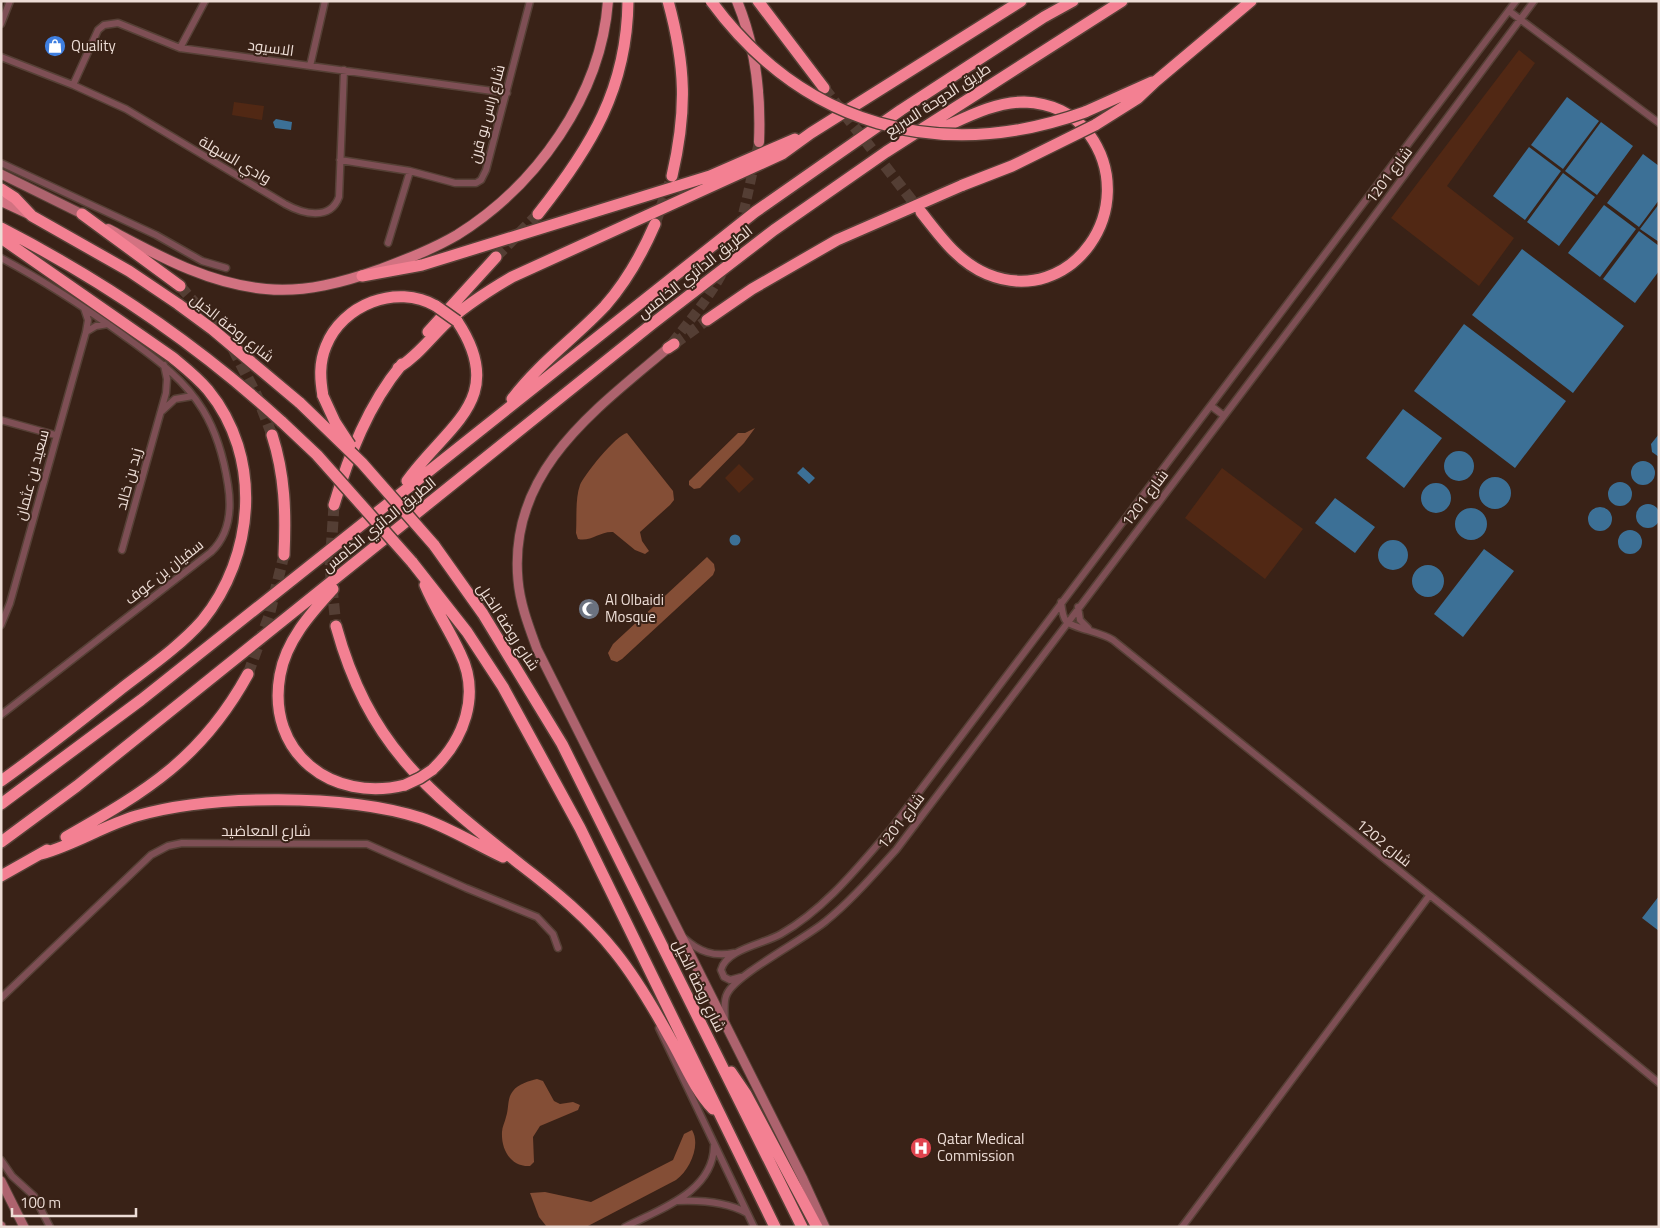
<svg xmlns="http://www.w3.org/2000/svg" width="1660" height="1228" viewBox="0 0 1660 1228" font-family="'Titillium Web',Cairo,sans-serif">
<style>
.green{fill:#512814}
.forest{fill:#844e36}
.water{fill:#3c7096}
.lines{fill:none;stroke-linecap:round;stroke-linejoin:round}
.primary-tunnel{stroke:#543e34;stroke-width:10;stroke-dasharray:10 5;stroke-linecap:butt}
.highway-tunnel{stroke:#543e34;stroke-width:11;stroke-dasharray:11 5.5;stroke-linecap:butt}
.street-casing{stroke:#564036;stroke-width:9}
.secondary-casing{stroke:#564036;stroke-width:11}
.primary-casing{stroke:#564036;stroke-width:12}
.highway-casing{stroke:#564036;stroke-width:14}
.street{stroke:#7e4f55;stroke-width:6}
.secondary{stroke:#ad636e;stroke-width:9}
.primary{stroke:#d27281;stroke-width:10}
.highway{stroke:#f38092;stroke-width:11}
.highway-bridge-casing{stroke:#564036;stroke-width:14;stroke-linecap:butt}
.highway-bridge{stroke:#f38092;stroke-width:11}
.labels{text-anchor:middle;stroke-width:4;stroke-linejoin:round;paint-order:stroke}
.poi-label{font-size:15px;fill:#edddd6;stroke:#392217;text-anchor:start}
.street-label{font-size:15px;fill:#edddd6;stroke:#392217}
</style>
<rect width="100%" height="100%" fill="#392217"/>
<!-- green -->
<path class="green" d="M1519 50 1535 63 1447 186 1514 238 1479 286 1391 218Z
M234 102 264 106 262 120 232 115Z
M739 464 754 479 739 493 725 478Z
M1222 468 1303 529 1265 579 1185 518Z"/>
<!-- forest -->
<path class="forest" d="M755 428 744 443 700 488 694 489 689 485V481L738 433H745Z
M627 433 673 491 674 500 670 505 640 532 642 541 649 551 645 554 635 550 613 532C600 531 591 542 578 539L576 533C577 518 575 499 580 485 584 475 616 435 627 433Z
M707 557 714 564 715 570 713 575 622 659 617 662 611 660 608 653 613 644Z
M537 1079 543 1081 554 1101 560 1104 573 1102 580 1105 578 1110 540 1126 533 1137 534 1162 530 1166C511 1167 501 1150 502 1132 502 1127 505 1122 506 1117 509 1109 507 1098 513 1091 518 1084 529 1081 537 1079Z
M692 1130C701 1145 690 1170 676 1180L586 1227H547L539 1217 530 1193 545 1192 591 1202 673 1160 684 1134Z"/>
<!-- water -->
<path class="water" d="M1567 97 1599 121 1563 169 1531 145Z
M276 119 292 122 291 130 275 128 273 122Z
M1601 122 1633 146 1597 195 1565 171Z
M1529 147 1561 171 1525 220 1493 196Z
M1643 154 1659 166V200L1639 227 1607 203Z
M1563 173 1595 197 1559 246 1527 222Z
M1659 204V242L1640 229Z
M1604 205 1636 229 1600 277 1568 253Z
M1639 231 1659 246V271L1635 303 1603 279Z
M1522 249 1624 326 1573 393 1472 315Z
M1464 324 1566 401 1515 468 1414 391Z
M1403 409 1442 438 1404 488 1366 458Z
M1659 434V457L1652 452 1651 444Z
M1444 466a15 15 0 1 1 30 0a15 15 0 1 1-30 0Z
M1631 473a12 12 0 1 1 24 0a12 12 0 1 1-24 0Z
M803 467 815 478 809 484 797 473Z
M1479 493a16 16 0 1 1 32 0a16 16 0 1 1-32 0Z
M1608 494a12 12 0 1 1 24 0a12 12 0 1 1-24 0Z
M1421 498a15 15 0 1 1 30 0a15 15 0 1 1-30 0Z
M1335 498 1375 527 1355 553 1315 523Z
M1636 516a12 12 0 1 1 24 0a12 12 0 1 1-24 0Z
M1588 519a12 12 0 1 1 24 0a12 12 0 1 1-24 0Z
M1455 524a16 16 0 1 1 32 0a16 16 0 1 1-32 0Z
M1618 542a12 12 0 1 1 24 0a12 12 0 1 1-24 0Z
M729.5 540a5.5 5.5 0 1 1 11 0a5.5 5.5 0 1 1-11 0Z
M1378 555a15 15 0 1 1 30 0a15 15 0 1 1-30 0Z
M1484 549 1514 571 1463 637 1434 614Z
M1412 581a16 16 0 1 1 32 0a16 16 0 1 1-32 0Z
M1659 896V931L1642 918Z"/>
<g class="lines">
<!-- primary-tunnel -->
<path class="primary-tunnel" d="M672 343C687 324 703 305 716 284 741 243 748 189 759 142"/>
<!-- highway-tunnel -->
<path class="highway-tunnel" d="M824 88 921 212
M655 224 670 182
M496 257 538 214
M180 286 230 343 257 396 272 435
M674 344 707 320
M334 505 330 568 336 626
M248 674 269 616 284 555"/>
<!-- street casing -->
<g class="street-casing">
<path id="street" d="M1509 11 1659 123
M1 24 10 1
M180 48 205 1
M1 57 73 85 126 109 285 204C303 214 330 221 339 197L344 70
M310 66 325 1
M73 85 98 30 104 25 118 23 180 48 507 93
M340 160 410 171 455 183H476L481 180 486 170 530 1
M1 163 156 235 202 261 226 268
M388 243 410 171
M1 258C44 281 84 307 123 335 153 357 183 377 203 410 217 433 224 459 228 485 232 510 230 534 211 552L1 715
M86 332 96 326 108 324
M1211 406 1223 415
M162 411 175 399 193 396
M1 420 55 435
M122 550 166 393 167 379 164 365
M1061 602C1062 608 1062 616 1066 621 1072 628 1101 632 1113 640L1478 934 1659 1083
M1078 607 1080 620 1088 628
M1 625 10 603 86 332 88 320 84 308
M684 938C699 952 714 957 734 953
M741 977 730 980 724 977 721 970C726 949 764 944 781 934 825 909 858 867 891 829L1516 1
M1 998 151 855 168 846 182 843 367 844 466 888 537 917 553 934 558 948
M725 1021C725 1013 723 1001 727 994 736 974 805 939 826 921 852 900 874 874 896 850L1317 293 1534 1
M659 1028 754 1227
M1 1160 12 1176 34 1196 50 1227
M677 1201C700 1200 727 1202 747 1213
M625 1227C660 1209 713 1192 714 1146
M1182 1227 1429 896"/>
</g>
<!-- secondary casing -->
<g class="secondary-casing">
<path id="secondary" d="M1 174 82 214
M668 348C595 410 508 471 518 580 520 604 529 627 537 649L803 1179 825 1227
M1 1181 24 1227
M1 1226V1227"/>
</g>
<!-- primary casing -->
<g class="primary-casing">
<path id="primary" d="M737 1C756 47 761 94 759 142
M1 201 29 214
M108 229C159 256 208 284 266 289 305 293 344 282 381 269 407 259 433 249 457 235 536 186 601 96 608 1"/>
</g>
<!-- highway casing -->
<g class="highway-casing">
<path id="highway" d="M668 1C686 66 687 111 672 176
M758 1 824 88
M1085 112 1152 82
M1095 125 1138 98 1156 81 1251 1
M1 189 15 198 32 216 129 271 178 304 212 329 300 403
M921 212C940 236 958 262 987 274 1072 309 1142 207 1089 134 1074 113 1050 103 1024 102 991 102 960 121 931 133
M82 214 180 286
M538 214C591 147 627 89 628 1
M1 228C102 280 198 345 282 422
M1 238 172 357C184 367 197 377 208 390 263 457 255 556 202 621 179 647 148 668 121 689 82 720 42 752 1 781
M362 276 422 265 710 176 795 139
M707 320 752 289 837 240 963 185
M428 332 496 257
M668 348 674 344
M398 368C416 357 428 341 443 326 464 306 488 291 512 277L782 154 811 133 1021 1
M323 396C320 379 319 363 326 346 342 305 396 283 436 306
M512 399C539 363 575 338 605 306 627 281 642 254 655 224
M272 435C285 475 286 513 284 555
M407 481C447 425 509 399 457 321
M334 505C349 455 368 405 402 364
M434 545 483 614 562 744 802 1227
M412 562 467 632 503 687 580 828 775 1227
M425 585C435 609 449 629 460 653 481 695 464 740 432 770
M333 589C310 614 286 641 280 675 266 753 332 803 405 785
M336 626C369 746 428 791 521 865 555 891 589 919 615 952 636 978 654 1009 670 1038 684 1062 694 1089 713 1109
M1 804 141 700 755 212 901 110 1044 17 1073 1
M66 837C147 791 202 758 248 674
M1 842 77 786 652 324 774 230 886 152 1122 1
M41 854C74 845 103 826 136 816 212 794 345 794 421 818 450 828 475 844 503 857
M1 876 47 850
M731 1072 746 1094 817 1227"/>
</g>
<!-- street -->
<use href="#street" class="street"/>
<!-- secondary -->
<use href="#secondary" class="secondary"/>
<!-- primary -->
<use href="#primary" class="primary"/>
<!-- highway -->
<use href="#highway" class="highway"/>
<!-- highway-bridge casing -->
<g class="highway-bridge-casing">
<path id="highway-bridge" d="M711 1C803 126 940 164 1085 112
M963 185 1012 166 1095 125
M436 306 457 321
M323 396 335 422 350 445
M300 403 362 463 434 545
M282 422 317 455 412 562
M405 785 420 778 432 770"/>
</g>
<!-- highway-bridge -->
<use href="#highway-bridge" class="highway-bridge"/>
</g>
<!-- icons -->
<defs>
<g id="shop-disc" transform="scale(1.125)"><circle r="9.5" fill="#3f7fe0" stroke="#392217"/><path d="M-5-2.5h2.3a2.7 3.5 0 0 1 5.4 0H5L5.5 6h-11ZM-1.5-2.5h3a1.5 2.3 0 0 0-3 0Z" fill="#fff"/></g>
<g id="mosque-disc" transform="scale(1.125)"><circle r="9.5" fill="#6b7280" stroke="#392217"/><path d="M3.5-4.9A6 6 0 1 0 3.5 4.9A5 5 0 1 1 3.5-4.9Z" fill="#fff"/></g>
<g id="hospital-disc" transform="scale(1.125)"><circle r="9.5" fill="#e0444e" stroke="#392217"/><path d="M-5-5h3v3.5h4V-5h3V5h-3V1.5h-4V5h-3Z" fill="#fff"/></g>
</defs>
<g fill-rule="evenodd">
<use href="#shop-disc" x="55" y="46"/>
<use href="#mosque-disc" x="589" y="609"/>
<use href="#hospital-disc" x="921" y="1148"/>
</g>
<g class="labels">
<!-- poi labels -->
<g class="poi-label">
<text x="71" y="51">Quality</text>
<text x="605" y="605">Al Olbaidi<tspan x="605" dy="17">Mosque</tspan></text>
<text x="937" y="1144">Qatar Medical<tspan x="937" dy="17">Commission</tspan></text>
</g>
<!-- street labels -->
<g class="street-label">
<text transform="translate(271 48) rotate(8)" y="5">الاسيود</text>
<text transform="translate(938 100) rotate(-33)" y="5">طريق الدوحة السريع</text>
<text transform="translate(487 114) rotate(-75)" y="5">شارع راس بو قرن</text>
<text transform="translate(235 160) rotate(30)" y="5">وادي السهلة</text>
<text transform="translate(1389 175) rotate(-53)" y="5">شارع 1201</text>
<text transform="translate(695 272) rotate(-38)" y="5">الطريق الدائري الخامس</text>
<text transform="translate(232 328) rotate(38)" y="5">شارع روضة الخيل</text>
<text transform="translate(32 475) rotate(-75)" y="5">سعيد بن عثمان</text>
<text transform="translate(129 479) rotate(-75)" y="5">زيد بن خالد</text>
<text transform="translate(1145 498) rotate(-53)" y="5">شارع 1201</text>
<text transform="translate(379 525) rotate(-39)" y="5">الطريق الدائري الخامس</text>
<text transform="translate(164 572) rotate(-38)" y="5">سفيان بن عوف</text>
<text transform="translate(508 627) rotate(57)" y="5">شارع روضة الخيل</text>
<text transform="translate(901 821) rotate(-52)" y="5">شارع 1201</text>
<text x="266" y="836">شارع المعاضيد</text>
<text transform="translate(1384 843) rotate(39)" y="5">شارع 1202</text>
<text transform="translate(699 986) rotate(64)" y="5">شارع روضة الخيل</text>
</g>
</g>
<!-- border -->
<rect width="1660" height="1228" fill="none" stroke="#edddd6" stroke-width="5"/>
<!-- scale -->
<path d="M12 1208v8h124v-8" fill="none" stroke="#edddd6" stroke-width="2.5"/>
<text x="20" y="1208" font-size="15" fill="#edddd6" stroke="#392217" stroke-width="4" paint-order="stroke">100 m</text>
</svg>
